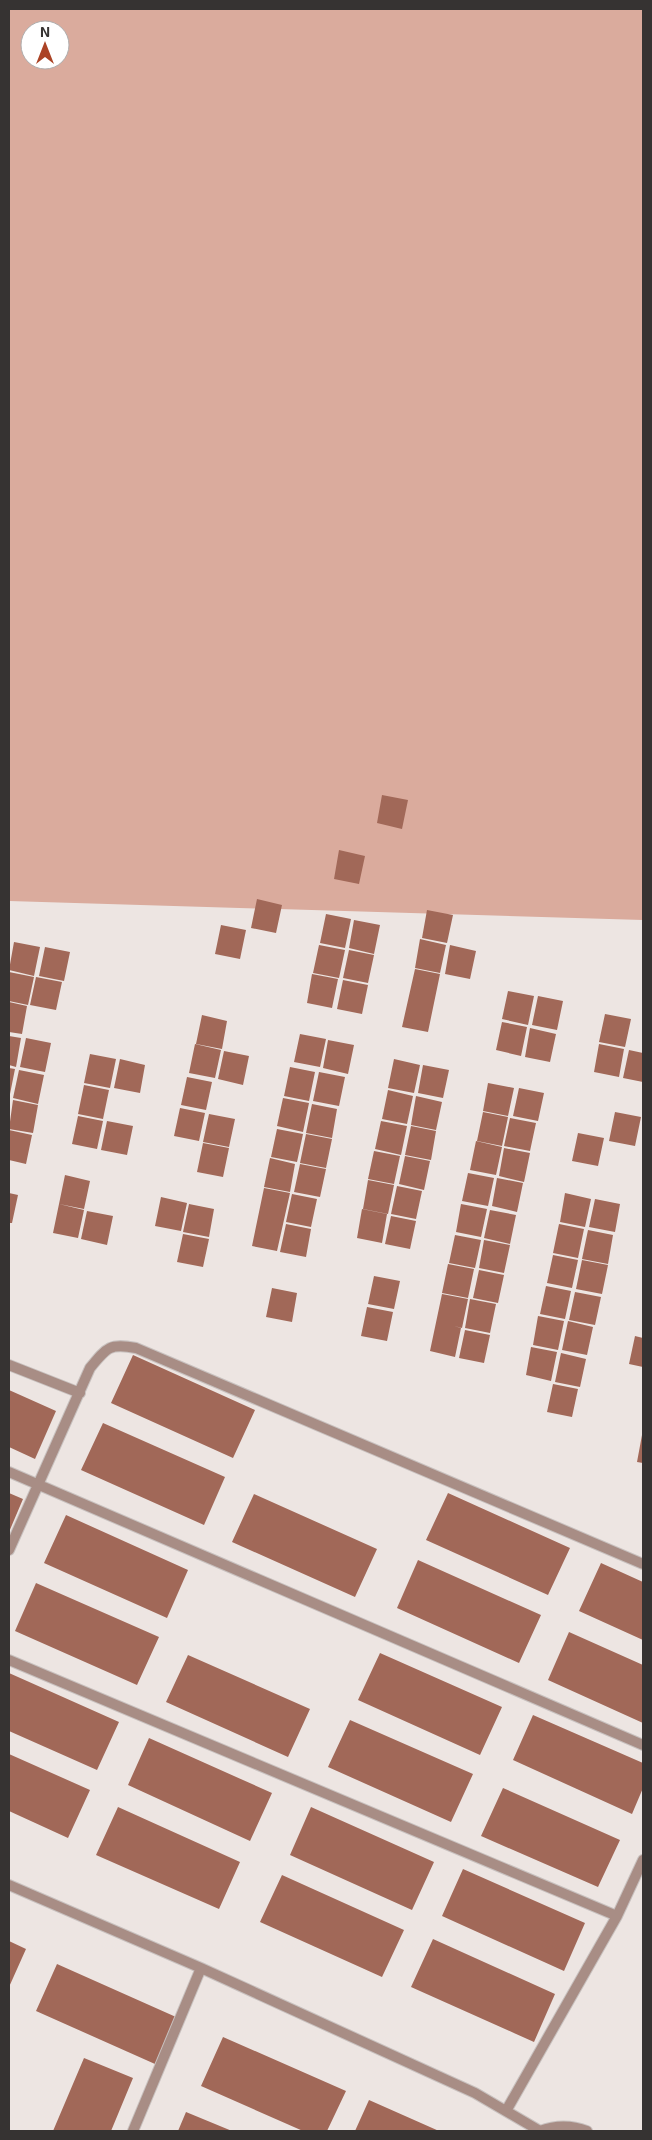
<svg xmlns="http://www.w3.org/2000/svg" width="652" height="2140" viewBox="0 0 652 2140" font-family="'Exo 2',sans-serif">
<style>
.green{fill:#daab9d;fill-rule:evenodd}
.building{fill:#a16858}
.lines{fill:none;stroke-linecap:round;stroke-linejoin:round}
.street-casing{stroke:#c8c1bf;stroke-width:12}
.street{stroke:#a88d85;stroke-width:10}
</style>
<rect width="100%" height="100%" fill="#ede5e2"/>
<!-- green -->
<path class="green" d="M9 9H643V920L9 901ZM30 30H60V60H30Z"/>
<!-- building -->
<path class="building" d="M382 795 408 800 402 829 377 823Z
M339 850 365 856 359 884 334 879Z
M257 899 282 905 276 933 251 928Z
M427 910 453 915 447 943 422 938Z
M326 914 351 919 345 948 320 943Z
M354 920 380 925 374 954 349 948Z
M221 925 246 930 240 959 215 954Z
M420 939 446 945 440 973 415 968Z
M14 942 40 947 34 976 9 970Z
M319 945 345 950 339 978 313 973Z
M450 945 476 951 470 979 445 974Z
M45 947 70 952 64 981 39 976Z
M349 950 374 955 368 983 343 978Z
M415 969 440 974 428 1032 402 1027Z
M9 972 34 977 28 1005 9 1001Z
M312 974 338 979 332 1008 307 1003Z
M36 977 62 982 56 1010 30 1005Z
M343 980 368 985 362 1014 337 1009Z
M508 991 534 996 528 1025 502 1019Z
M538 996 563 1001 557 1030 532 1025Z
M9 1002 27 1006 22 1034 9 1032Z
M605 1014 631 1019 625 1047 599 1042Z
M202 1015 227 1021 222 1049 196 1044Z
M502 1022 527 1027 521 1056 496 1050Z
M530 1028 556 1034 550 1062 525 1057Z
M300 1034 326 1039 320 1067 294 1062Z
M9 1036 21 1038 16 1067 9 1065Z
M26 1038 51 1043 45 1072 20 1067Z
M328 1040 354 1045 348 1074 323 1068Z
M195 1044 221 1050 215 1078 189 1073Z
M599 1044 624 1049 619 1077 594 1072Z
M629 1050 643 1053V1082L623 1078Z
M224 1051 249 1056 243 1085 218 1079Z
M90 1054 116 1059 110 1088 84 1083Z
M120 1059 145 1065 140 1093 114 1088Z
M394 1059 420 1065 414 1093 388 1088Z
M423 1065 449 1070 443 1098 418 1093Z
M290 1067 315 1072 309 1101 284 1096Z
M9 1068 15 1069 10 1094H9Z
M19 1070 44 1075 38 1104 13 1098Z
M319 1072 345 1077 339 1106 313 1101Z
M187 1077 212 1082 206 1110 181 1105Z
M488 1083 514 1088 508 1116 483 1111Z
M84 1085 109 1090 103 1119 78 1114Z
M519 1088 544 1093 538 1121 513 1116Z
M388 1090 413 1096 407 1124 382 1119Z
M416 1096 442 1102 436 1130 411 1125Z
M283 1098 309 1103 303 1132 277 1126Z
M13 1100 38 1105 33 1133 9 1129Z
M312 1104 337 1109 332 1138 306 1133Z
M180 1108 205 1113 199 1141 174 1136Z
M483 1112 508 1117 502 1146 477 1141Z
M615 1112 641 1117 635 1146 609 1141Z
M209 1114 235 1119 229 1147 203 1142Z
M78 1116 103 1121 97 1149 72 1144Z
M510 1118 536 1123 530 1151 504 1146Z
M107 1121 133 1126 127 1155 101 1150Z
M381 1121 407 1126 401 1155 375 1149Z
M411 1126 436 1131 431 1160 405 1155Z
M277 1129 303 1134 297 1162 271 1157Z
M9 1130 32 1135 26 1164 9 1160Z
M578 1133 604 1138 598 1166 572 1161Z
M306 1134 332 1139 326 1168 300 1163Z
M476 1141 502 1147 496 1175 470 1170Z
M203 1143 229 1148 223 1177 197 1172Z
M504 1148 530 1153 524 1182 499 1176Z
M374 1151 400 1156 394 1184 368 1179Z
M405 1156 430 1161 424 1190 399 1184Z
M270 1158 295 1164 290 1192 264 1187Z
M300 1164 326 1169 320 1197 294 1192Z
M468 1173 494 1178 488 1206 462 1201Z
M65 1175 90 1181 84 1209 59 1204Z
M497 1178 523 1183 517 1212 492 1206Z
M368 1180 394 1185 388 1214 363 1209Z
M397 1186 422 1191 416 1219 391 1214Z
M264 1188 290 1193 277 1251 252 1246Z
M9 1193 18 1195 12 1223H9Z
M565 1193 591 1199 585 1227 560 1222Z
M292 1194 317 1199 311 1227 286 1222Z
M161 1197 187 1203 181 1231 155 1226Z
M595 1199 620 1204 615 1232 589 1227Z
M59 1204 84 1210 78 1238 53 1233Z
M189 1204 214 1209 209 1237 183 1232Z
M461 1204 487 1209 481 1237 456 1232Z
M362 1209 387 1214 382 1243 357 1238Z
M490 1210 516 1215 510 1244 484 1238Z
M87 1211 113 1216 107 1245 81 1239Z
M391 1216 416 1221 410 1249 385 1244Z
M286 1224 311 1229 306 1257 280 1252Z
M559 1224 584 1229 578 1258 553 1253Z
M588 1230 613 1235 608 1264 582 1259Z
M183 1234 209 1239 203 1267 177 1262Z
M455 1235 481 1240 475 1268 449 1263Z
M484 1240 510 1245 504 1273 479 1268Z
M553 1255 578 1260 572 1288 547 1283Z
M582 1260 608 1265 602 1294 576 1289Z
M448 1264 474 1269 468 1298 442 1293Z
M479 1270 504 1275 498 1303 473 1298Z
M374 1276 400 1281 394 1309 368 1304Z
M546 1286 571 1291 565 1319 540 1314Z
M272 1288 297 1293 292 1322 266 1317Z
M575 1292 601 1297 595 1325 569 1320Z
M442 1294 468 1299 462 1328 454 1326 461 1328 455 1357 430 1351Z
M470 1299 496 1304 490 1333 465 1328Z
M367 1307 393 1312 387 1341 361 1336Z
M538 1316 564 1321 558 1350 533 1345Z
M568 1321 593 1327 587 1355 562 1350Z
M465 1330 490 1335 484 1363 459 1358Z
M635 1336 643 1338V1367L629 1364Z
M531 1347 557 1352 551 1381 526 1375Z
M561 1353 586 1359 580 1387 555 1382Z
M133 1355 255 1410 233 1458 111 1403Z
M553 1384 578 1389 572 1417 547 1412Z
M9 1390 56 1411 35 1459 9 1447Z
M103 1423 225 1477 204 1525 81 1470Z
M642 1435H643V1463L637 1462Z
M9 1493 23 1499 9 1532Z
M448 1493 570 1548 548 1595 426 1540Z
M254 1494 377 1549 355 1597 232 1542Z
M66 1515 188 1570 167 1618 44 1563Z
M418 1560 541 1615 519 1663 397 1608Z
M601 1563 643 1582V1640L579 1611Z
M36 1583 159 1637 137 1685 15 1631Z
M569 1632 643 1665V1723L548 1680Z
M380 1653 502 1707 480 1755 358 1700Z
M188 1655 310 1709 288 1757 166 1702Z
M9 1673 119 1722 97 1770 9 1731Z
M533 1715 643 1763V1788L632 1814 513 1760Z
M350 1720 473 1774 451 1822 328 1767Z
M149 1738 272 1793 250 1841 128 1785Z
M9 1754 90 1790 68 1838 9 1811Z
M503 1788 620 1840 598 1887 481 1836Z
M118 1807 240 1862 219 1909 96 1855Z
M311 1807 434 1862 412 1910 290 1855Z
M463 1869 585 1923 564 1971 442 1916Z
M282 1875 404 1930 382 1977 260 1922Z
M433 1939 555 1994 534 2042 411 1987Z
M9 1941 26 1949 9 1987Z
M57 1964 176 2017 155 2064 36 2011Z
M223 2037 346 2091 327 2131H303L201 2086Z
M84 2058 133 2078 111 2131H53Z
M369 2100 439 2131H355Z
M186 2112 232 2131H178Z"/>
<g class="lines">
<!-- street casing -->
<g class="street-casing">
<path id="street" d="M9 1365 80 1393
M9 1472 643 1745
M9 1550 90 1368C107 1347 110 1343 136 1348L643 1564
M9 1660 617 1916
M9 1885 201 1968 475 2093 540 2131
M506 2111 617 1916 643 1860
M133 2131 201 1968
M540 2131C556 2125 571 2125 587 2131"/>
</g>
<!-- street -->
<use href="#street" class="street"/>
</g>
<!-- border -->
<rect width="652" height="2140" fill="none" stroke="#363332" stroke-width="20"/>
<!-- north arrow -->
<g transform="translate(45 45)"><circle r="24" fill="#ffffff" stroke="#afadad"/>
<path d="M0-4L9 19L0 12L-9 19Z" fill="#ab4325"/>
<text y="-8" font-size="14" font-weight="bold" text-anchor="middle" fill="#363332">N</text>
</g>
</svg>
